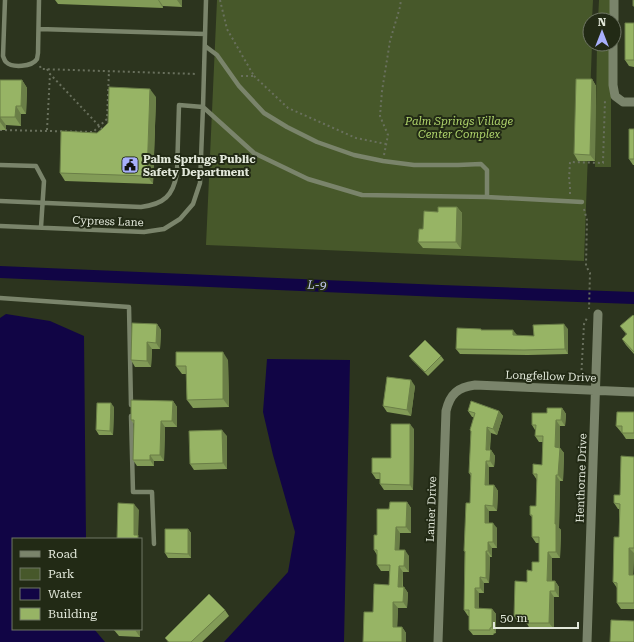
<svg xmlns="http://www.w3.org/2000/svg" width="634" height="642" viewBox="0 0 634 642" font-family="'Roboto Serif',serif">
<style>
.green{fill:#47582a}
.water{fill:#110545}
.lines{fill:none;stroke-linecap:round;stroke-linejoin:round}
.canal{stroke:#110545;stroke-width:12}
.path{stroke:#69705d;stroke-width:2;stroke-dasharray:2 3;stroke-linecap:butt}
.service{stroke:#7a846b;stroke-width:4.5}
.minor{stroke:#7a846b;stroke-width:9}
.wall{fill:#829b57}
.shaded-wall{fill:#6a7e47}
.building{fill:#97b465;stroke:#6a7e47}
.labels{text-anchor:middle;stroke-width:4;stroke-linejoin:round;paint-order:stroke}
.park-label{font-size:11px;font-style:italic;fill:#b0d56c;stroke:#222a15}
.poi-label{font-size:11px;font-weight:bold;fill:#e2e8da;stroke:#222a15;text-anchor:start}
.street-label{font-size:11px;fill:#e2e8da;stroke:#222a15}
.water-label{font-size:12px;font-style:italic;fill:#c0c6ed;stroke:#222a15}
</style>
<rect width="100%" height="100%" fill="#2c341e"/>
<!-- green -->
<path class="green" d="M217 0H593L592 20H590V44H592L584 261 206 245Z
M599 0H611V20H598Z
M597 44H611V167H595Z"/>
<!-- water -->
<path class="water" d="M6 314 50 321 84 336 86 539H13V629H94L105 642H0V318Z
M267 359 350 360 344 642H224L288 572 295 532 273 455 263 412Z"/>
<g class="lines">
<!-- canal -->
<path class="canal" d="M0 272 441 291 634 298"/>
<!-- path -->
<path class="path" d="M220 0 227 29 254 76H241
M40 66 41 69 197 74
M47 69 50 74 103 130
M254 76 288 108 356 138 386 144
M0 130 93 132 107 119 109 71
M47 130 50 74
M384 155 388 135 380 116 382 91 390 41 400 7 401 0
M570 194V185L569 180 570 162 603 163 605 99
M584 209 587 220 586 266 590 273 589 309
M581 380 584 324 588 316"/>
<!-- service -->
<path class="service" d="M5 0 3 56C4 58 4 60 6 62 12 68 32 67 37 59 37 59 38 53 38 53L39 0
M39 29 205 34
M205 46 217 55 239 86 264 113 287 127 317 142 354 155 383 161 414 165H458L481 164 487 170V197
M0 165 36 166 44 181 41 227
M0 201 141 207C164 204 173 196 177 173L179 105 203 107 254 153 308 179 362 195 487 197 582 202
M0 226 144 232 164 229 180 219 193 204 200 183 203 107 206 0
M0 298 129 307 131 405
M131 416 133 492H152L154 544"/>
<!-- minor -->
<path class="minor" d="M614 20V0
M613 44V85L615 96 623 102H634
M438 642 446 411C450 394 458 387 475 385L634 392
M587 642 598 314"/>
</g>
<!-- wall -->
<path class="wall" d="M55 0H182V7L163 6V8L58 4Z
M634 23V67L629 66 625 60Z
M592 79 596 86 595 161H578L574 154Z
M0 80H22L27 88 26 114H21V126L6 125V130H0Z
M156 97 153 184 65 181 60 173 97 133Z
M634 129V165H633L629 159Z
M457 207 462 213 461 249 423 248 418 242 423 229 438 212Z
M634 316V354L626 345 622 339 626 334 620 326Z
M157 324 161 330 160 349H152L151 367H135L131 360Z
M568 329V354L528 355 460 354 456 349 482 330 517 336H534Z
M409 356H441L444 360 428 376 412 360Z
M228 360 229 407 193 408 187 400 186 374H182L176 366Z
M415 386 411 416 387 412 383 406Z
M173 401 177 407V427H165L164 461H154V466H137L133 460 134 424 131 420Z
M114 407 113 435H99L96 430Z
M562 408 566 414 565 426H560V448L564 453 563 481H560L559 528 561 530 560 558H552V581H555L559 587V597H554V629H530L526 622H518L514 616 527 582 532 571 539 562V543H536L532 537V517L530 515 536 506 537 480 533 474 542 465 543 442H539L535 436V430L532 425 547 413Z
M468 411H499L503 416 497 435 491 433 490 450H491L495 456 494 467H489V485H494L498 491 497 511H489V523L497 528V548H492V557H490L489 583H484V593H479V609H492L496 614V633L493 634 494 635H473L469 630V616H468L464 610 465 552 464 551 470 503 471 476 469 473 471 432 470 430 474 417H472Z
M634 412V439H626L622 433 621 432 616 426Z
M414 429 413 490H384L380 484V479H376L372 473 391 458Z
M227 436V469L194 470 190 464Z
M634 457V553L633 575H634V609H621L617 603V588L613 582 619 537V509H618L614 503 620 495Z
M407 502 411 508V533H400L399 550 409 556V572H403V587H404L408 593 407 608H398L397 627H402L406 633V642H363L373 612 389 585V571H381L377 565V555L374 550 377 535Z
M188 529 191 533V558H168L165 553Z
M225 610 229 616 202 642H168L165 638Z
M140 629V637L119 636 114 630Z"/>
<!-- shaded-wall -->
<path class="shaded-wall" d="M158 0H159L163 6V8Z
M177 0H182V7Z
M592 79 596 86 595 161 590 155Z
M22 80 27 88 26 114 21 106Z
M150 89 156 97 153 184 147 176Z
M16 106 21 114V126L15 117Z
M0 117 6 125V130L0 122Z
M457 207 462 213 461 249 456 242Z
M157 324 161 330 160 349 156 343Z
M564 324 568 329V354L565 349Z
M513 330 517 335H513Z
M147 342 152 349 151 367 147 361Z
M223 352 228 360 229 407 223 399Z
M411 380 415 386 411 416 407 410Z
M173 401 177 407V427L172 421Z
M111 403 114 407 113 435 110 431Z
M562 408 566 414 565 426 561 420Z
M499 411 503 416 497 435 493 429Z
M556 420 560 426V448L564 453 563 481 558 475 555 447Z
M161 421 165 427 164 461 160 455Z
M410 424 414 429 413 490 410 485Z
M487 427 491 433 489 455 486 450Z
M222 430 227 436V469L223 463Z
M491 450 495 456 494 467 490 461Z
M150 455 154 461V466L150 460Z
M486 461 489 467V490L485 485Z
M556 475 560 481 559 528 561 530 560 558 556 552 555 524Z
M494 485 498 491 497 511 493 506Z
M407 502 411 508V533L406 527Z
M134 504 139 510 138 539 134 535Z
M485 505 489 511V528L485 523Z
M493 523 497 528V548L493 542Z
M396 527 400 533 399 556 395 550Z
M188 529 191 533V558L188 554Z
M141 539 142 541 141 593Z
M488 542 492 548V557L488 551Z
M629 548 634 553 633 580 629 575Z
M405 550 409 556V572L404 566Z
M486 551 490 557 489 583 486 578Z
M548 552 552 558V587L547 581Z
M399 566 403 572 402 593 398 587Z
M480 577 484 583V593L480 588Z
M555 581 559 587V597L555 591Z
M404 587 408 593 407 608 403 602Z
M475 588 479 593V614L475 608Z
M550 591 554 597V629L549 623Z
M393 602 398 608 397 633 393 627Z
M492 609 496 614V633L492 627Z
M402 627 406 633V642H402Z
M135 629H140V637L135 630Z"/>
<!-- building -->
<path class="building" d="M633 0H634V6H633Z
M625 23H634V60H625Z
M576 79H592L590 155 574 154Z
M0 80H22L21 106H16L15 117H0V122Z
M109 87 150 89 147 176 60 173 61 131 97 133 103 128 108 123Z
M629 129H634V159H629Z
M438 207H457L456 242H418L419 229H423L424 211 438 212Z
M633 315 634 316V352L622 339 627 334 620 326Z
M132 323 157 324 156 343 147 342V361L131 360Z
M564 324 565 349 524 350 456 349 457 328 481 329V330H513V335L534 336 533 325Z
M425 340 441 356 425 372 409 356Z
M176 352H223V399L187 400 186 366H176Z
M387 377 411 380 407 410 383 406Z
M131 400 173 401 172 421H161L160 455H150V460H133L134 420H131Z
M471 401 499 411 493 429 487 427 486 450H491L490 461H486L485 485H494L493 506 485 505V523H493V542H488V551H486V578L480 577V588H475V608L492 609V627L490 628V630H469V610H464L465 551H464L466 503H470L471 473H469L471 431 470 430 475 413 468 411Z
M97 403H111L110 431 96 430Z
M547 408H562L561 420H556L555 447 560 448 558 475H556L555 524H556V552H548L547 581H555V591H550L549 623H526V616H514L515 581 527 582V570L532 571V562H539V537H532V515H530V506H536L537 474H533V464L542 465 543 436H535L536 425H532V413H547Z
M617 412H634V433H622V426H616Z
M391 424H410V485L380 484V473H372V458H391Z
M222 430 223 463 190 464 189 431Z
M621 456 634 457V548H629V575H634V603H617V583L613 582 614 537H619L620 504 614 503V495H620Z
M390 502H407L406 527H396L395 550H405L404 566H399L398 587H404L403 602H393V627H402V642H363L364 612H373L374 584 389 585 390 565H377V550H374V535H377V509H389Z
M118 503 134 504V535H138V539H117Z
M165 529H188V554L165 553Z
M209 594 225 610 191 642H169L165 638Z
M611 620 634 621V642H610Z
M114 629H135V630H114Z"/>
<!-- icons -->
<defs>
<g id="civic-square" transform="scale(0.9)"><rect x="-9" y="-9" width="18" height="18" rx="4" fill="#a8b0fc" stroke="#222a15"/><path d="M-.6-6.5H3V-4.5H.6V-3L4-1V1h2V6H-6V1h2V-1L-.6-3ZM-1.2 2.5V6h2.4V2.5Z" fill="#111"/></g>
</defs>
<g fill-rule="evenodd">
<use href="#civic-square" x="130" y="165"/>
</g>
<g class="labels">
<!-- park labels -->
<g class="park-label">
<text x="459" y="125">Palm Springs Village<tspan x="459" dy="13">Center Complex</tspan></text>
</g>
<!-- poi labels -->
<g class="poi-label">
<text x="143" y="163">Palm Springs Public<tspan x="143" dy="13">Safety Department</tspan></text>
</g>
<!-- street labels -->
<g class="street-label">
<text transform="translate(108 221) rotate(2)" y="4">Cypress Lane</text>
<text transform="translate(551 376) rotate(2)" y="4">Longfellow Drive</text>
<text transform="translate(581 478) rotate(-88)" y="4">Henthorne Drive</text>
<text transform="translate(431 509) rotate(-88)" y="4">Lanier Drive</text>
</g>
<!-- water labels -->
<g class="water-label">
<text transform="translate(317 285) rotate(2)" y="4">L-9</text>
</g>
</g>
<!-- legend -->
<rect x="12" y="538" width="130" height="92" fill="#222a15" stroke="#6f7664"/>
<rect x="20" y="551" width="20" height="6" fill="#7a846b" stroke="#6f7664"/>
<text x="48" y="558" font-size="12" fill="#e2e8da">Road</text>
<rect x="20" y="568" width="20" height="12" fill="#47582a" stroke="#6f7664"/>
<text x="48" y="578" font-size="12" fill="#e2e8da">Park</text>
<rect x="20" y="588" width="20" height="12" fill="#110545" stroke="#6f7664"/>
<text x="48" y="598" font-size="12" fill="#e2e8da">Water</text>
<rect x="20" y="608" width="20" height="12" fill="#97b465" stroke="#6f7664"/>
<text x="48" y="618" font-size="12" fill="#e2e8da">Building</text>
<!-- north arrow -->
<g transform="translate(602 32)"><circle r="19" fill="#222a15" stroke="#6f7664"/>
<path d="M0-3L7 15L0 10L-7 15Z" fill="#a8b0fc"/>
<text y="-6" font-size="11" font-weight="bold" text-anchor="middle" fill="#e2e8da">N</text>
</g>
<!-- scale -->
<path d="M494 622v6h84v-6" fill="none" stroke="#e2e8da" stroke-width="2"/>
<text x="500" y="622" font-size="12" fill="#e2e8da" stroke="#222a15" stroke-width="3" paint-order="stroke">50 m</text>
</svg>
